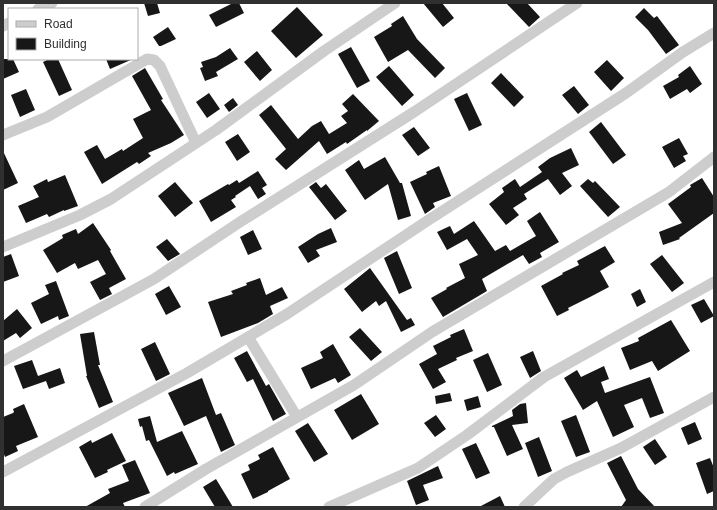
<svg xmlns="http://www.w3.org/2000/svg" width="717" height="510" viewBox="0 0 717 510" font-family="Arial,sans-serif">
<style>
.building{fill:#171717}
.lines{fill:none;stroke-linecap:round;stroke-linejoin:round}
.minor{stroke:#cdcdcd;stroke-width:11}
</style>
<rect width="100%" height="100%" fill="#fff"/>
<!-- building -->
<path class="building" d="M144 3H157L160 13 148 16Z
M233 3H239L244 13 216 27 209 15Z
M423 3H442L454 18 443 27Z
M506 3H527L540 17 529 27Z
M297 7 323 35 296 58 271 31Z
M644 8 654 18 657 16 679 45 666 54 648 30 635 17Z
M403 16 417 39 445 68 435 78 408 50 388 62 374 37 392 26 391 24Z
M168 27 176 39 161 46H159L153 37Z
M351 47 370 81 357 88 338 54Z
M230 48 238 59 216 72 218 76 205 81 200 68 203 67 201 62 216 57Z
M257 51 272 70 260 81 244 62Z
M3 59H13L19 72 3 79Z
M49 59H58L72 90 59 96 43 62Z
M106 59H133L110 69Z
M607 60 624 78 611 91 594 72Z
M389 66 414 95 402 106 376 77Z
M690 66 702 84 690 93 687 89 670 99 663 86 679 77 678 75Z
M145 68 163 99 161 100 184 135 171 143 148 153 151 156 139 164 137 162 102 184 84 152 97 145 105 159 122 149 123 151 143 138 133 119 151 110 132 76Z
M501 73 524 97 514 107 491 83Z
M574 86 589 105 578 114 562 95Z
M26 89 35 110 20 117 11 95Z
M209 93 220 109 207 118 196 102Z
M467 93 482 125 469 131 454 99Z
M353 94 379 121 367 131V130L347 144 346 142 327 154 319 141 286 170 275 159 286 149 259 115 271 105 298 139 312 126 321 121 329 134 347 123 341 116 348 111 342 104Z
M233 98 238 105 229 112 224 105Z
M601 122 626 155 613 164 589 132Z
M414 127 430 148 418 156 402 135Z
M238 134 250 152 237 161 225 142Z
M679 138 688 154 683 156 686 161 674 168 662 147Z
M571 148 579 165 562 173 572 186 560 195 548 179 524 194 527 199 513 208 519 215 506 225 489 204 504 192 502 188 515 179 520 187 542 172 538 167 550 158Z
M3 151 18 183 3 190Z
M385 157 400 183H402L411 216 398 220 388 184 365 200 345 170 359 160 364 169Z
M439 166 451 196 433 203 435 207 425 214 410 182 427 174 426 172Z
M258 171 267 185 262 188 266 194 258 199 250 186 235 196 236 197 231 200 236 207 211 222 199 201 228 184 229 185 237 180 239 183Z
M65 175 78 206 64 211V210L49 217 47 214 26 223 18 206 39 197 33 186 47 179 48 182Z
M702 178 714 197V213L679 238 680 239 663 245 659 232 682 223 668 204 691 187 690 185Z
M588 179 593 183 595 181 620 207 608 217 580 186Z
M175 182 193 203 175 217 158 196Z
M316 182 321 188 326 184 347 211 335 220 309 187Z
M540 212 559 242 540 253 542 257 529 264 523 255 482 279 487 291 443 317 431 298 447 289 446 288 465 278 459 264 478 255 467 239 447 250 437 232 450 226 454 234 474 221 495 251 506 245 510 251 536 236 527 221Z
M93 223 111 250 110 251 126 279 109 288 112 294 100 300 90 282 106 274 98 260 78 269 75 263 57 273 43 250 63 238 62 235 76 229 78 234Z
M331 228 337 242 316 250 320 256 308 263 298 247 318 234Z
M253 230 262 249 248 255 240 237Z
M167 239 180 254 168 261 156 247Z
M605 246 615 262 600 271 609 287 590 297 568 308 569 310 557 316 541 286 563 274 562 273 579 265 577 261Z
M397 251 412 288 399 294 384 258Z
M11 254 19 276 3 282V257Z
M662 255 684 283 672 292 650 264Z
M370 268 407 320 411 318 415 325 401 332 386 301 379 306 376 301 362 312 344 289Z
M260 278 266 295 282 287 288 298 270 306 273 314 258 323 221 337 208 302 233 294 231 291 247 285 246 283Z
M56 281 69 316 59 320 58 316 41 324 31 303 49 294 45 285Z
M169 286 181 307 166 315 155 294Z
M640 289 646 302 637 307 631 294Z
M704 299 714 316 701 323 691 305Z
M17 309 32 328 20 338 16 333 3 341V321Z
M671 320 690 351 658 371 652 361 630 370 621 348 639 341 638 338Z
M360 328 382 352 371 361 349 337Z
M464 329 473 351 456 358 457 360 438 369 446 382 433 389 419 364 437 354 433 346 451 337 450 335Z
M94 332 100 365H98L113 402 99 408 86 376H87L80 334Z
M155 342 170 374 156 381 141 349Z
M333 344 351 375 338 383 335 378 311 389 301 368 323 358 320 352Z
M247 351 266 386 269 384 286 414 273 421 253 379 247 382 234 358Z
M533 351 541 371 530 378 520 357Z
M488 353 502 385 487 392 473 360Z
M32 360 38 376 60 368 65 383 49 389 46 381 23 389 14 366Z
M604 366 609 379 601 382 605 393 650 377 664 413 650 418 642 398 624 405 634 427 613 437 597 401 583 410 564 378 577 370 581 377Z
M202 378 216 415 221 413 235 445 221 452 206 416 184 426 168 393Z
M450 393 452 401 436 404 435 396Z
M361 394 379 424 352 440 334 410Z
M478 396 481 407 467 411 464 400Z
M526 403 528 423 512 425 523 449 507 456 494 427H492V426L513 416 512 410 520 404Z
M24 404 38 437 16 446 18 451 5 457 3 452V417L13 413 14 412 13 409Z
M436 415 446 429 435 437 424 423Z
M576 415 590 452 576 457 561 421Z
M150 416 157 442 182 431 198 464 175 474 174 472 167 476 149 440 146 441 142 426 140 427 138 419Z
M695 422 702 439 688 445 681 428Z
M308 423 328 454 314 462 295 431Z
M112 433 126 461 107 470 108 472 95 478 79 447 91 440 92 443Z
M539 437 552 471 538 477 525 443Z
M655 439 667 457 655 465 643 447Z
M476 443 490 473 476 479 462 449Z
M273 447 290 479 268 491V492L253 499 241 474 250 470 248 465 260 459 258 455Z
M621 456 638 489 655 507H621L626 500 607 463Z
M710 458 714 468V491L707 494 696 463Z
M135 460 150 493 123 503 125 507H85L110 493 108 489 129 481 122 465Z
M438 466 443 478 423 485 429 500 416 505 407 481Z
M216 479 233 507H215L203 487Z
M500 496 505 507H479Z"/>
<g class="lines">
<!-- minor -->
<path class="minor" d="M38 9 52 3
M3 26 9 23
M3 135 47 117 147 59 154 60 160 66 196 143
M3 247 80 215 111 199 216 130 324 51 395 3
M248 337 297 417
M3 361 154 279 240 222 414 112 577 3
M3 472 187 373 287 314 427 221 626 93 683 52 714 33
M145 507 206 469 354 385 432 332 669 192 714 157
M329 507 418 468 467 435 544 377 714 282
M524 507 554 479 567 472 621 448 714 397"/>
</g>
<!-- border -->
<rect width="717" height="510" fill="none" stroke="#303030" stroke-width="8"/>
<!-- legend -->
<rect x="8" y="8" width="130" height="52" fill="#ffffff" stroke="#acacac"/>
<rect x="16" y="21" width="20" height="6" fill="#cdcdcd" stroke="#acacac"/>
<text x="44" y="28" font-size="12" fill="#303030">Road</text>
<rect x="16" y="38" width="20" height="12" fill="#171717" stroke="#acacac"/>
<text x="44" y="48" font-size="12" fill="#303030">Building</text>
</svg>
